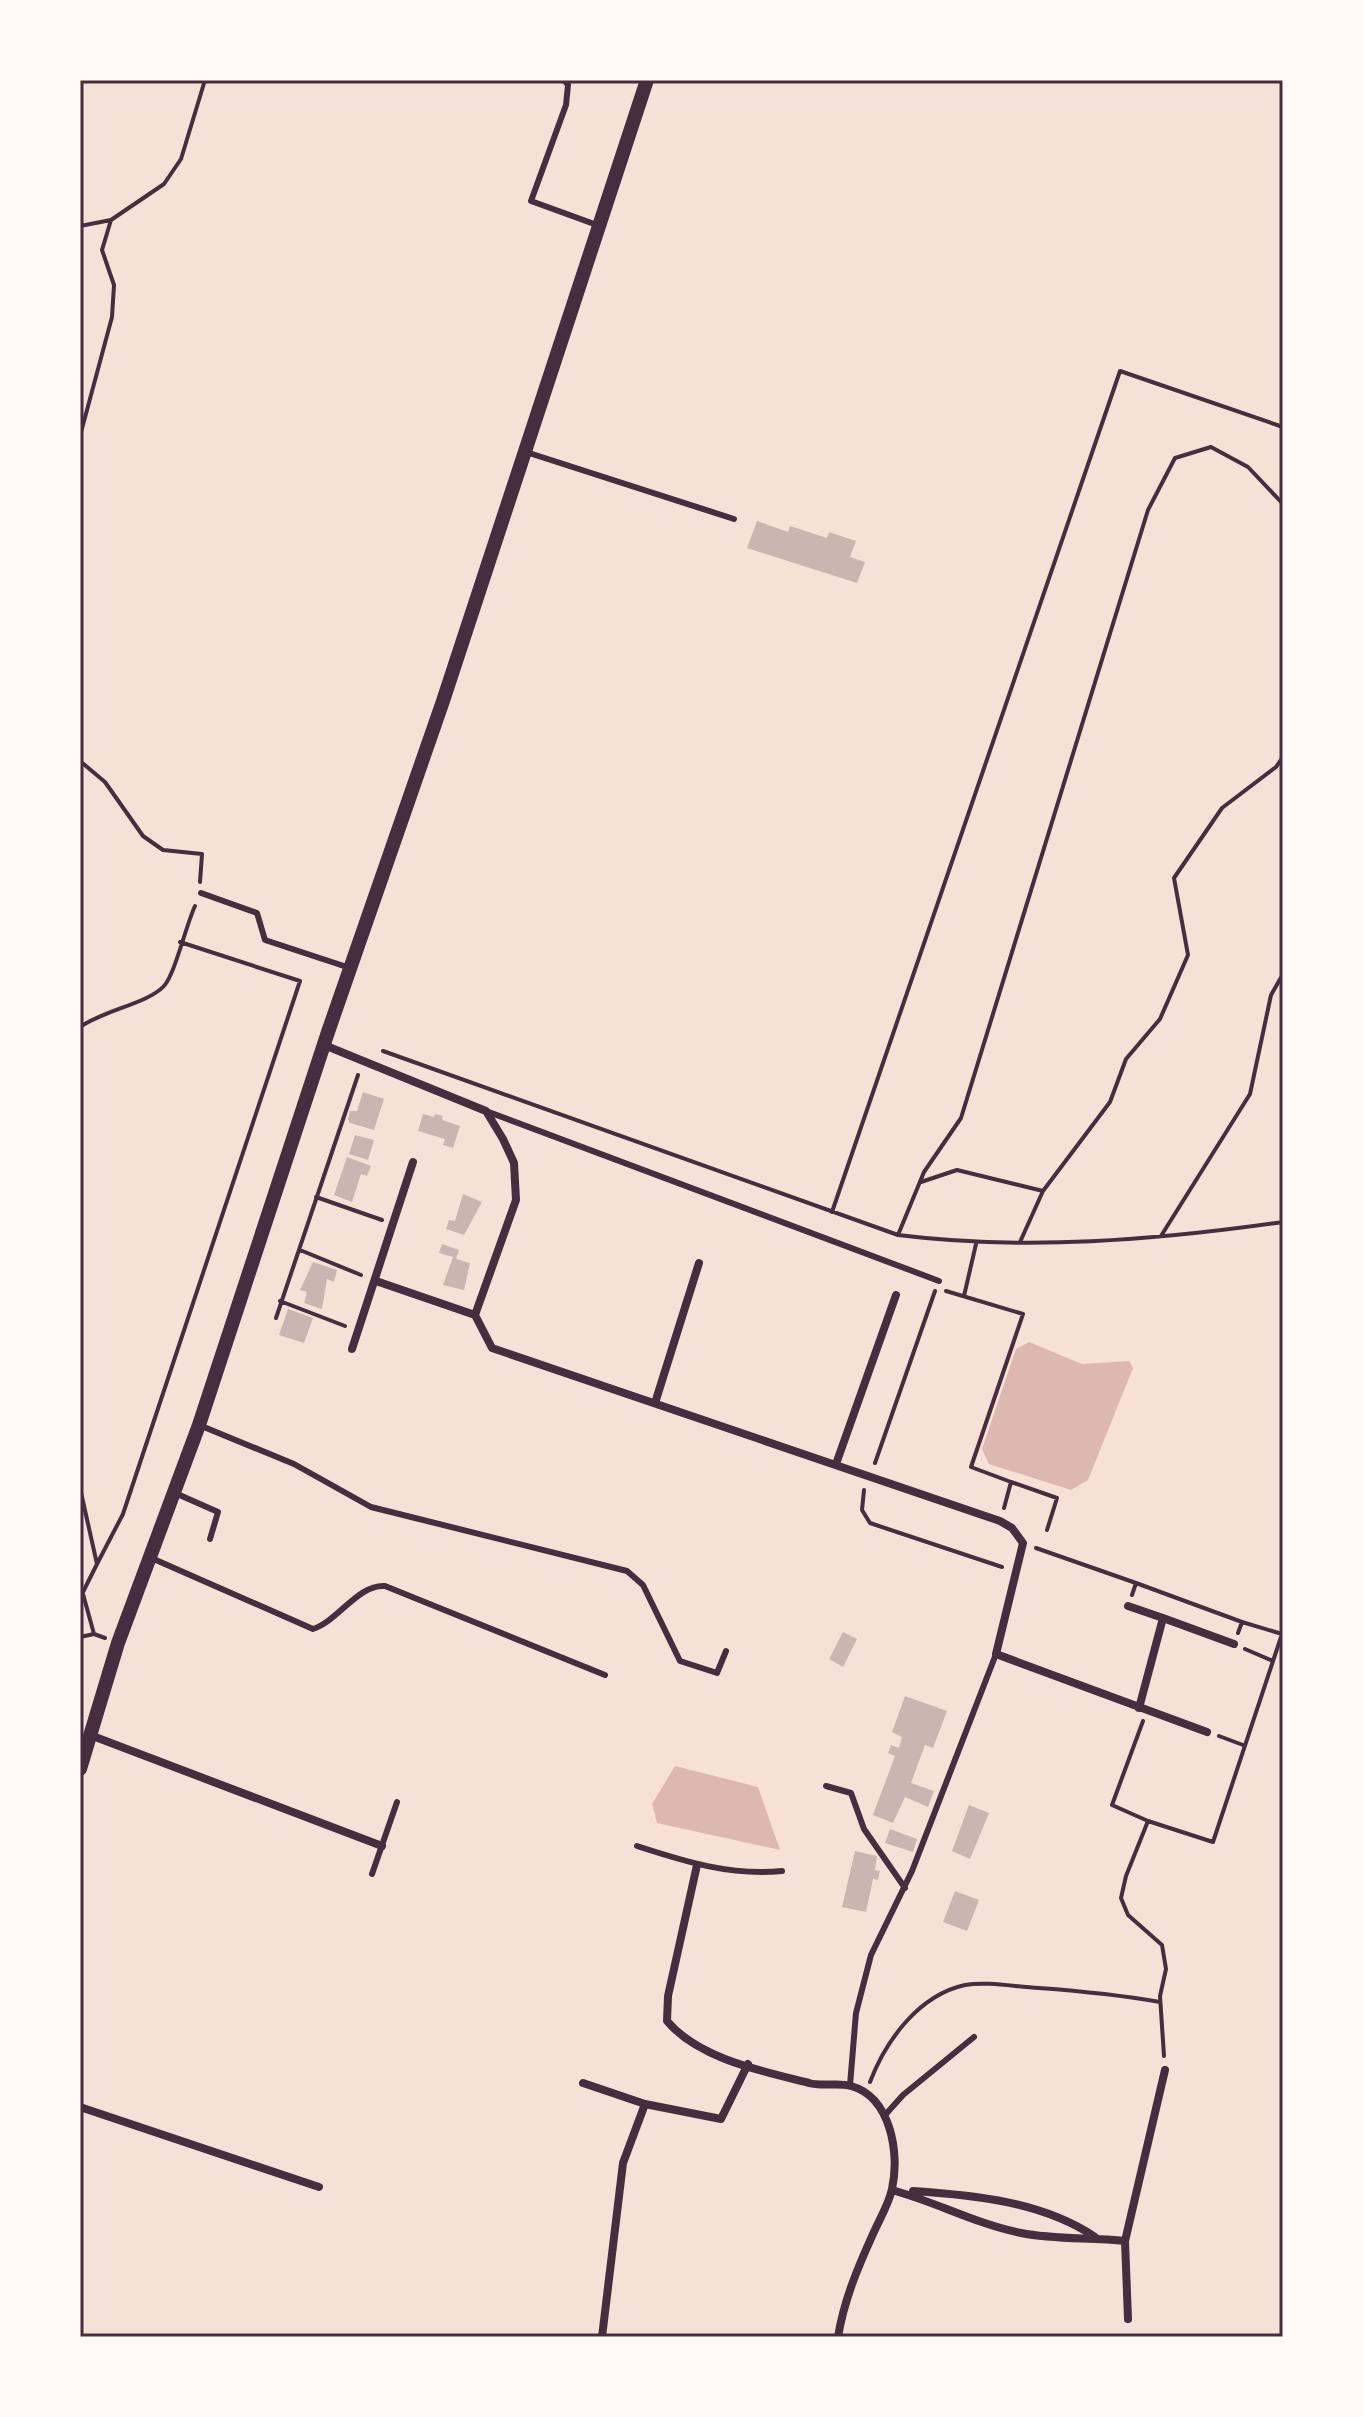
<svg xmlns="http://www.w3.org/2000/svg" width="1363" height="2417" viewBox="0 0 1363 2417" font-family="Literata,serif">
<style>
.water{fill:#dcb8b0}
.building{fill:#ccb4b1}
.lines{fill:none;stroke-linecap:round;stroke-linejoin:round}
.path{stroke:#4a2c40;stroke-width:4}
.service{stroke:#4a2c40;stroke-width:6}
.minor{stroke:#4a2c40;stroke-width:8}
.tertiary{stroke:#4a2c40;stroke-width:14}
.neatline{fill:none;stroke:#4a2c40;stroke-width:3}
</style>
<rect width="100%" height="100%" fill="#f7e1d7"/>
<!-- water -->
<path class="water" d="M1029 1342 1082 1364 1129 1361 1133 1368 1088 1480 1071 1490 989 1464 982 1449 1016 1349Z
M675 1766 758 1787 780 1850 657 1823 652 1804Z"/>
<!-- building -->
<path class="building" d="M757 521 788 532 790 526 827 538 829 532 856 541 850 557 865 562 857 583 747 548Z
M363 1092 384 1099 374 1130 350 1123 348 1119 350 1111H357Z
M423 1114 434 1117 435 1114 443 1116 442 1120 460 1126 453 1148 443 1145 445 1139 418 1131Z
M355 1135 374 1140 368 1160 349 1154Z
M347 1157 371 1166 367 1176 361 1174 352 1202 334 1195Z
M463 1194 482 1202 464 1235 446 1229 449 1220 455 1221Z
M442 1244 459 1250 456 1259 470 1263 464 1290 443 1285 453 1257 439 1253Z
M313 1262 337 1270 334 1282 327 1279 322 1309 304 1303 307 1292 300 1290Z
M288 1309 313 1318 304 1343 279 1335Z
M843 1632 857 1639 843 1667 829 1659Z
M905 1696 947 1711 933 1748 925 1745 911 1783 934 1791 928 1807 905 1797 893 1823 873 1815 895 1756 888 1753 891 1745 899 1748 902 1737 892 1732Z
M969 1805 989 1813 970 1859 952 1851Z
M890 1829 917 1839 913 1852 885 1843Z
M855 1851 877 1856 875 1870 880 1871 878 1880 873 1879 866 1912 842 1907Z
M955 1891 979 1900 967 1931 943 1922Z"/>
<g class="lines">
<!-- path -->
<path class="path" d="M80 226 111 220
M80 436 112 317 114 285 102 250 111 220 164 184 181 159 205 80
M80 761 105 782 143 836 163 850 202 854 200 882
M80 1027C104 1010 147 1004 164 986 175 974 186 925 195 906
M383 1051 898 1235 924 1172 961 1118 1148 510 1175 458 1211 447 1248 467 1283 504
M921 1182 957 1170 1043 1191 1110 1102 1126 1059 1160 1019 1188 955 1174 878 1222 808 1276 767 1283 757
M316 1197 382 1220
M832 1212 1120 371 1283 427
M898 1235C1026 1251 1156 1240 1283 1222
M1161 1236 1250 1094 1271 995 1283 974
M1020 1242 1043 1191
M300 1250 361 1275
M946 1291 1023 1314 971 1467 1011 1482 1004 1508
M964 1296 976 1244
M280 1301 345 1326
M276 1318 358 1075
M875 1463 935 1291
M1011 1482 1057 1498 1047 1530
M80 1488 97 1564 80 1598
M864 1490 862 1510 870 1523 1002 1567
M1036 1548 1136 1583 1132 1595
M97 1564 123 1514 300 981 180 942
M1136 1583 1242 1622
M83 1594 94 1634
M80 1637 94 1634 105 1638
M1245 1649 1273 1661
M1143 1721 1112 1805 1148 1821
M1219 1736 1243 1745
M1164 2056 1160 1996 1166 1969 1162 1945 1128 1915 1121 1898 1126 1876 1148 1821 1213 1842 1282 1634 1242 1622 1238 1633
M870 2082C886 2040 919 1995 965 1985 987 1981 1016 1987 1039 1988 1080 1991 1120 1995 1160 2002"/>
<!-- service -->
<path class="service" d="M564 80 568 85 566 105 531 201 597 225
M526 452 734 519
M201 893 257 913 265 940 350 968
M486 1111 939 1281
M199 1425 294 1464 371 1507 627 1571 643 1585 680 1661 717 1673 726 1651
M175 1493 218 1512 210 1539
M149 1557 313 1629C338 1621 358 1584 385 1586L605 1675
M826 1786 851 1793 864 1829 905 1888
M637 1846C686 1862 731 1876 782 1871
M372 1874 397 1802
M850 2085 856 2013 871 1955 912 1871 996 1654
M886 2114 903 2095 974 2037"/>
<!-- minor -->
<path class="minor" d="M324 1045 486 1111 503 1139 514 1163 516 1200 475 1315 492 1348 1000 1521 1012 1528 1023 1543 996 1654 1207 1732
M376 1281 475 1315
M352 1349 413 1162
M655 1403 699 1263
M836 1464 896 1295
M1128 1606 1163 1618
M1139 1708 1163 1618 1234 1644
M90 1735 382 1846
M697 1865 668 1996 667 2021C699 2059 762 2071 809 2083 823 2087 838 2082 851 2086 891 2097 900 2154 892 2189 889 2204 879 2220 873 2234 858 2267 844 2300 838 2337
M583 2083 645 2104
M80 2107 319 2187
M892 2190C936 2202 976 2224 1021 2233 1056 2240 1090 2237 1125 2241L1165 2070
M913 2191C975 2195 1043 2202 1095 2237
M1125 2241 1128 2319
M602 2337 623 2163 645 2104 721 2119 748 2064"/>
<!-- tertiary -->
<path class="tertiary" d="M80 1769 118 1643 199 1425 328 1032 443 701 647 80"/>
</g>
<!-- border -->
<rect width="1363" height="2417" fill="none" stroke="#fffaf5" stroke-width="164"/>
<rect x="82" y="82" width="1199" height="2253" class="neatline"/>
</svg>
